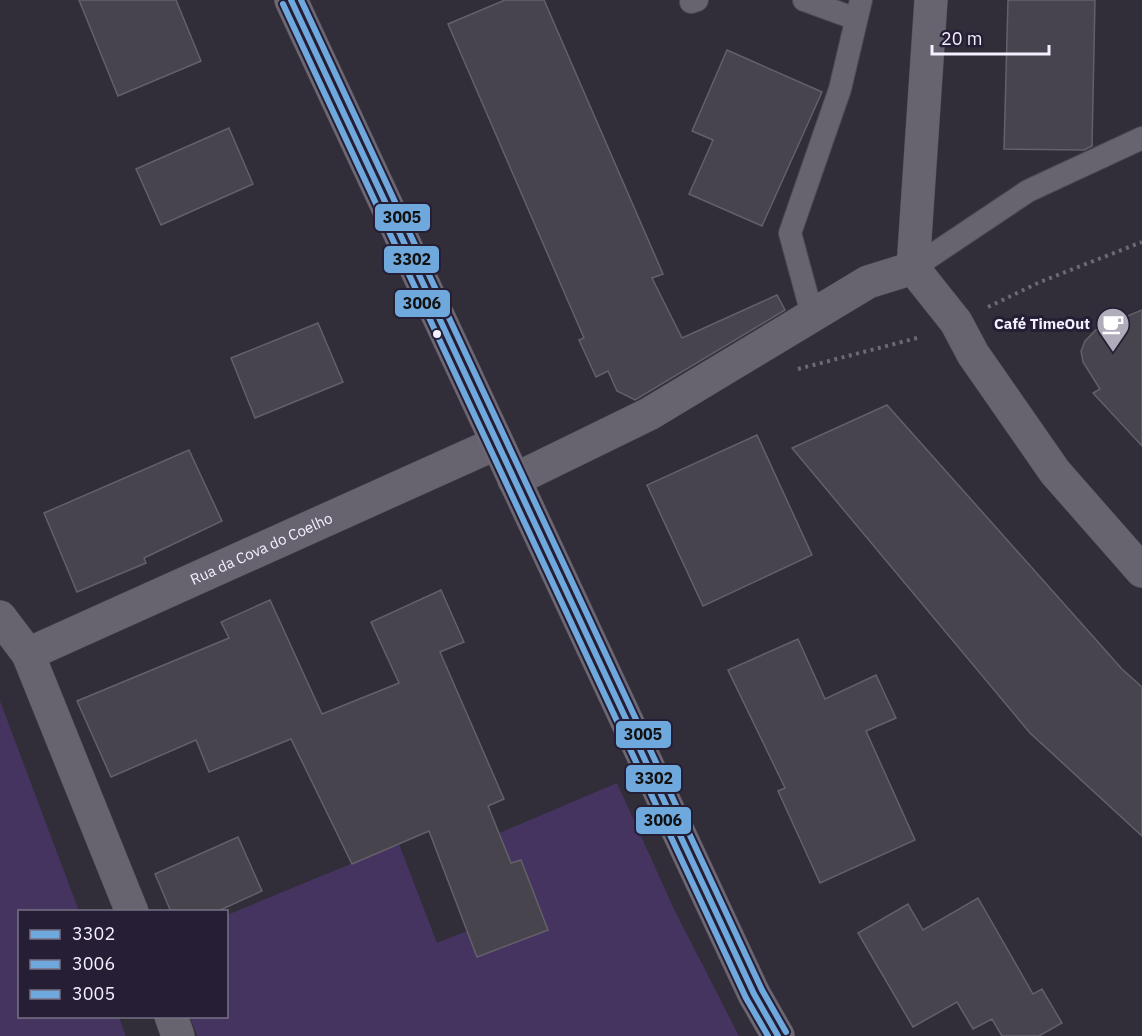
<svg xmlns="http://www.w3.org/2000/svg" width="1142" height="1036" viewBox="0 0 1142 1036" font-family="'IBM Plex Sans',sans-serif">
<style>
.green{fill:#44345f}
.building{fill:#47444e;stroke:#64606a;stroke-width:1.5}
.lines{fill:none;stroke-linecap:round;stroke-linejoin:round}
.service-casing{stroke:#4d4954;stroke-width:24}
.minor-casing{stroke:#4d4954;stroke-width:34}
.secondary-casing{stroke:#4d4954;stroke-width:34}
.path{stroke:#6c6973;stroke-width:4;stroke-dasharray:3 4.5;stroke-linecap:butt}
.service{stroke:#68646f;stroke-width:22}
.minor{stroke:#68646f;stroke-width:33}
.secondary{stroke:#6b6773;stroke-width:33}
.bus-1-casing{stroke:#261e34;stroke-width:10}
.bus-2-casing{stroke:#261e34;stroke-width:10}
.bus-3-casing{stroke:#261e34;stroke-width:10}
.bus-1{stroke:#6fa8dc;stroke-width:6}
.bus-2{stroke:#6fa8dc;stroke-width:6}
.bus-3{stroke:#6fa8dc;stroke-width:6}
.bus-dot{fill:#f4f0ff;stroke:#261e34;stroke-width:2}
.labels{text-anchor:middle;stroke-width:6;stroke-linejoin:round;paint-order:stroke}
.poi-label{font-size:15px;font-weight:bold;fill:#f4f0ff;stroke:#261e34;text-anchor:end}
.street-label{font-size:15px;fill:#f4f0ff;stroke:#261e34}
.line-badge{stroke:#261e34;stroke-width:2}
.pale-badge-label{font-size:16px;text-anchor:middle;font-weight:bold;fill:#111}
</style>
<rect width="100%" height="100%" fill="#312d39"/>
<!-- green -->
<path class="green" d="M0 701 79 911 20 912V1016L119 1017 126 1036H0Z
M617 783 674 909 739 1036H197L190 1017 226 1016 227 915 399 844 437 943 467 931 477 957 548 930 521 860 511 863 490 837Z"/>
<!-- building -->
<path class="building" d="M79 0H176L201 61 118 96Z
M505 0H544L663 274 652 278 682 338 777 295 785 310 635 400 617 391 608 371 596 377 579 340 584 338 448 24Z
M1008 0H1095L1092 146 1084 150 1004 149Z
M727 50 822 92 762 226 689 194 713 140 692 131Z
M229 128 253 184 161 225 136 169Z
M1142 310V446L1093 393 1100 389 1083 362 1081 351 1085 341 1098 328Z
M318 323 343 382 255 418 231 358Z
M887 405 1122 669 1142 687V836L1030 733 792 448Z
M757 435 812 555 703 606 647 485Z
M189 450 222 521 144 558 146 563 77 592 44 513Z
M441 590 464 642 440 652 504 799 488 806 511 863 521 860 548 930 477 957 429 831 352 864 291 739 209 772 196 740 111 777 77 701 229 638 221 622 270 600 322 714 399 683 371 622Z
M798 639 825 699 876 675 896 718 866 731 915 840 820 883 778 791 785 788 728 670Z
M238 837 262 891 216 912H171L155 874Z
M978 898 1033 994 1042 989 1062 1023 1039 1036H1002L992 1019 973 1029 957 1002 913 1027 858 933 908 904 923 930Z"/>
<g class="lines">
<!-- service casing -->
<g class="service-casing">
<path id="service" d="M804 0 856 19
M691 2 697 0
M913 268 1028 191 1142 138
M812 314 790 233 840 89 861 0"/>
</g>
<!-- minor casing -->
<g class="minor-casing">
<g id="minor">
<path d="M931 0 913 268 956 322 973 354 1055 472 1142 571"/>
<path d="M514 480 649 414 868 282 913 268"/>
<path d="M0 617 28 654 132 912"/>
<path id="s1" d="M28 654 497 443"/>
<path d="M171 1016 178 1036"/>
</g>
</g>
<!-- secondary casing -->
<g class="secondary-casing">
<path id="secondary" d="M291 0 754 994 778 1036"/>
</g>
<!-- path -->
<path class="path" d="M988 307 1040 282 1142 242
M798 369 921 337"/>
<!-- service -->
<use href="#service" class="service"/>
<!-- minor -->
<use href="#minor" class="minor"/>
<!-- secondary -->
<use href="#secondary" class="secondary"/>
<!-- bus-1 casing -->
<g class="bus-1-casing">
<path id="bus-1" d="M291 0 754 994 778 1036"/>
</g>
<!-- bus-2 casing -->
<g class="bus-2-casing">
<path id="bus-2" d="M283 4 746 998 768 1036"/>
</g>
<!-- bus-3 casing -->
<g class="bus-3-casing">
<path id="bus-3" d="M301 0 762 990 786 1032"/>
</g>
<!-- bus-1 -->
<use href="#bus-1" class="bus-1"/>
<!-- bus-2 -->
<use href="#bus-2" class="bus-2"/>
<!-- bus-3 -->
<use href="#bus-3" class="bus-3"/>
</g>
<!-- icons -->
<defs>
<g id="cafe-pin" transform="scale(1.725)"><path d="M0 17L-7.5 6A9.5 9.5 0 1 1 7.5 6Z" fill="#b0acba" stroke="#261e34"/><path d="M-5.5-4.5H6V0H3Q3 3.5 0 3.5H-2.5Q-5.5 3.5-5.5 0ZM3-3.2v2h1.7v-2ZM-6 4.5H4V6H-6Z" fill="#fff"/></g>
</defs>
<g fill-rule="evenodd">
<use href="#cafe-pin" x="1113" y="324"/>
</g>
<!-- markers -->
<circle class="bus-dot" cx="437" cy="334" r="5"/>
<g class="labels">
<!-- poi labels -->
<g class="poi-label">
<text x="1090" y="329">Café TimeOut</text>
</g>
<!-- street labels -->
<g class="street-label">
<text dy="5" stroke="none"><textPath href="#s1" startOffset="256">Rua da Cova do Coelho</textPath></text>
</g>
</g>
<g class="line-badge">
<rect x="374" y="203" width="57" height="29" rx="6" fill="#6fa8dc"/>
<rect x="383" y="245" width="57" height="29" rx="6" fill="#6fa8dc"/>
<rect x="394" y="289" width="57" height="29" rx="6" fill="#6fa8dc"/>
<rect x="615" y="720" width="57" height="29" rx="6" fill="#6fa8dc"/>
<rect x="625" y="764" width="57" height="29" rx="6" fill="#6fa8dc"/>
<rect x="635" y="806" width="57" height="29" rx="6" fill="#6fa8dc"/>
</g>
<g class="pale-badge-label">
<text x="402" y="223">3005</text>
<text x="412" y="265">3302</text>
<text x="422" y="309">3006</text>
<text x="643" y="740">3005</text>
<text x="654" y="784">3302</text>
<text x="663" y="826">3006</text>
</g>
<!-- legend -->
<rect x="18" y="910" width="210" height="108" fill="#261e34" stroke="#787285" stroke-width="1.5"/>
<rect x="30" y="930" width="30" height="9" fill="#6fa8dc" stroke="#787285" stroke-width="1.5"/>
<text x="72" y="940" font-size="18" fill="#f4f0ff">3302</text>
<rect x="30" y="960" width="30" height="9" fill="#6fa8dc" stroke="#787285" stroke-width="1.5"/>
<text x="72" y="970" font-size="18" fill="#f4f0ff">3006</text>
<rect x="30" y="990" width="30" height="9" fill="#6fa8dc" stroke="#787285" stroke-width="1.5"/>
<text x="72" y="1000" font-size="18" fill="#f4f0ff">3005</text>
<!-- scale -->
<path d="M932 45v9h117v-9" fill="none" stroke="#f4f0ff" stroke-width="3"/>
<text x="941" y="45" font-size="18" fill="#f4f0ff" stroke="#261e34" stroke-width="4.5" paint-order="stroke">20 m</text>
</svg>
